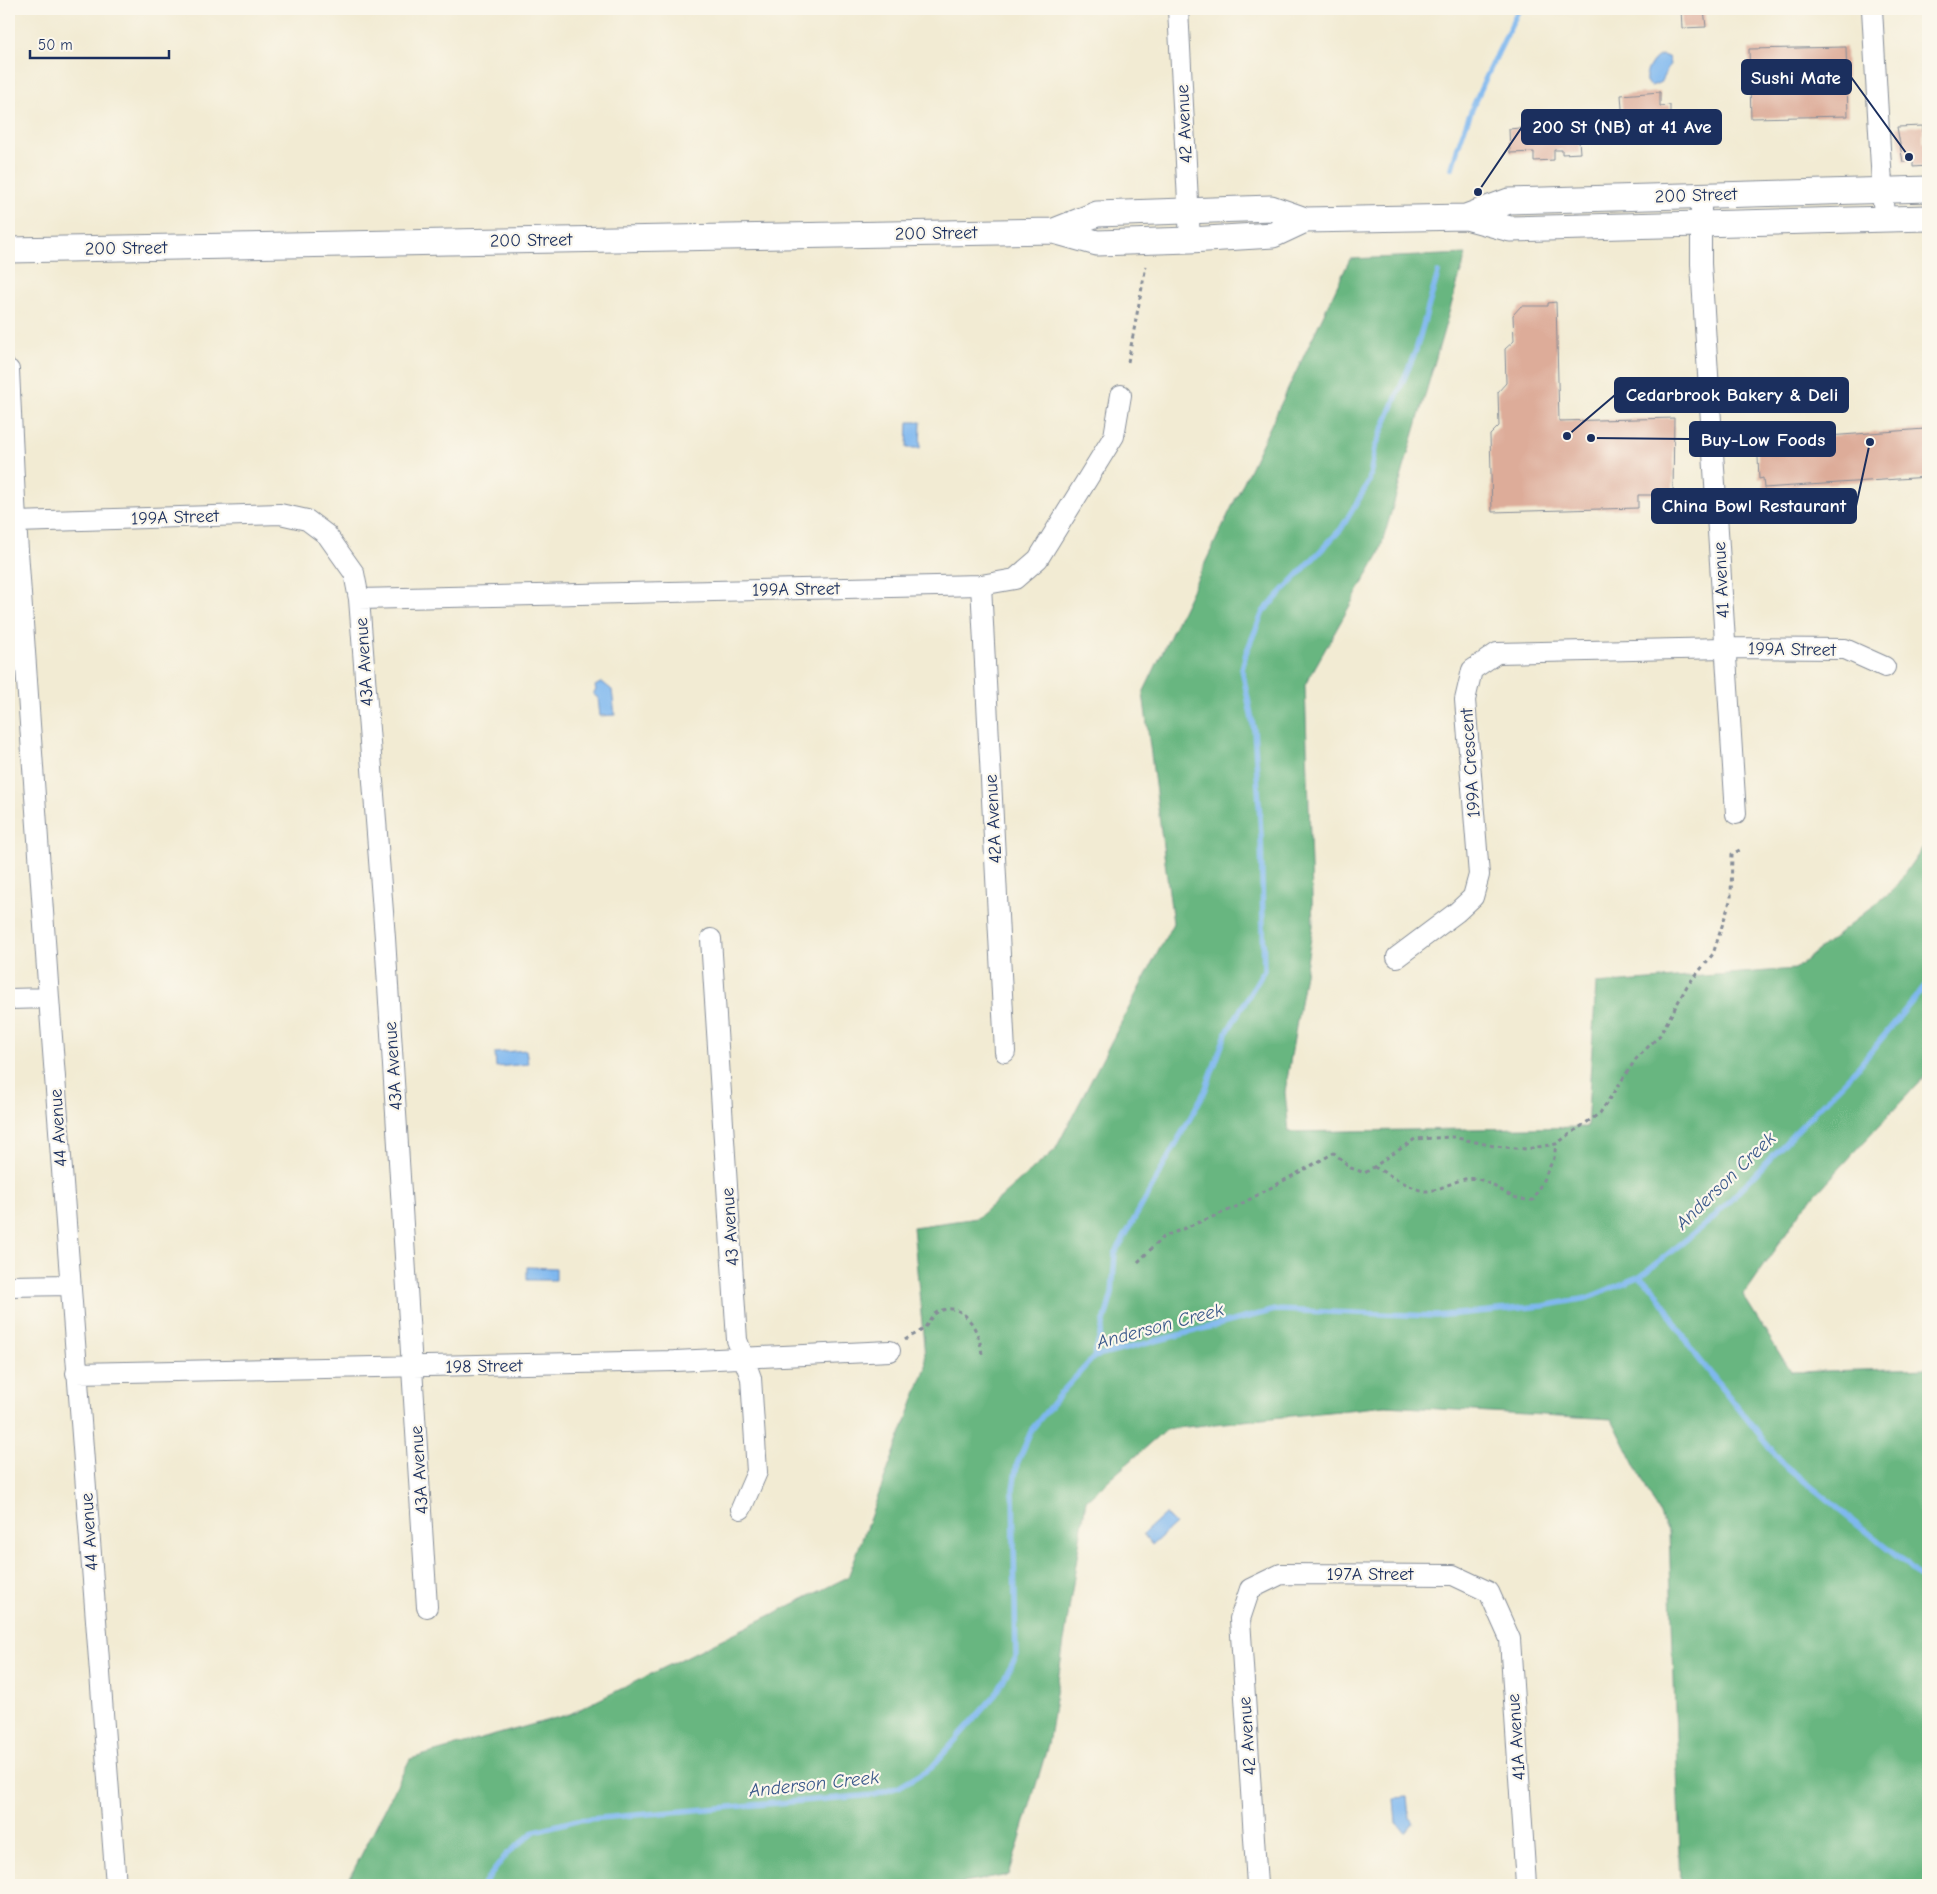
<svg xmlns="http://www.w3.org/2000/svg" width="1937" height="1894" viewBox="0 0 1937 1894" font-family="'Comic Neue',sans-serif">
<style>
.forest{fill:#68b680;stroke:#42726f}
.water{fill:#7fb8ef;stroke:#4d74a6}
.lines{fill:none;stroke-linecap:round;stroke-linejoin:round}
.stream{stroke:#7fb8ef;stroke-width:5.5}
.building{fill:#ddac99}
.minor-casing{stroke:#868d98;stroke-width:22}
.major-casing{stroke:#868d98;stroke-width:27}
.path{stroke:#868d98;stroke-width:3;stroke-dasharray:4 4;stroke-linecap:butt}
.minor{stroke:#fff;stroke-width:20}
.major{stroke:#fff;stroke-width:25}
.labels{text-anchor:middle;stroke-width:4.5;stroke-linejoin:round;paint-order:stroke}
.street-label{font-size:18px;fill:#1b2f5e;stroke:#fbf7ec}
.water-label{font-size:19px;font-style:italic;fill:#39588a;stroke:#fbf7ec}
.leader{fill:none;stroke:#1b2f5e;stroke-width:2}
.callout-dot{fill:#1b2f5e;stroke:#fbf7ec;stroke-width:2}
.callout{fill:#1b2f5e;stroke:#1b2f5e;stroke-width:2}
.callout-label{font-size:19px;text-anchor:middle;font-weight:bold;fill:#fff}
</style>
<rect width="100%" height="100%" fill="#fbf7ec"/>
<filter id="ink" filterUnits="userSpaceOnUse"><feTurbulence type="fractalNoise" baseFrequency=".02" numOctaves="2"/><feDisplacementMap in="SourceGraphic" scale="10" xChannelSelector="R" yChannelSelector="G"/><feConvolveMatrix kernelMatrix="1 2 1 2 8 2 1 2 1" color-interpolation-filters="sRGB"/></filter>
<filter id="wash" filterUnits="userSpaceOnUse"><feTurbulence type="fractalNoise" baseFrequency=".0096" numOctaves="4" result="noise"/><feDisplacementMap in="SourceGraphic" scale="20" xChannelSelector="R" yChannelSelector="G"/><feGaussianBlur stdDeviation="1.12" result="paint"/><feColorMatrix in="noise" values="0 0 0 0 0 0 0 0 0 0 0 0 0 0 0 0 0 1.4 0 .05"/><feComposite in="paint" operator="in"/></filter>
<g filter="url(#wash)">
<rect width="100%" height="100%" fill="#f2ebd3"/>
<!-- forest -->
<path class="forest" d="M1466 254 1379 554 1305 685 1313 926 1285 1092 1289 1132 1587 1127 1596 984 1795 969 1893 890 1928 840V1075L1925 1076 1804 1207 1743 1295 1791 1372 1928 1368V1885H1681L1669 1533 1612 1419 1386 1406 1167 1429 1086 1500 1048 1745 1009 1875 951 1885H346L410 1759 570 1714 848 1577 926 1367 913 1227 977 1218 1055 1150 1173 923 1143 693 1350 259Z"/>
<!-- water -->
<path class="water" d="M1662 55 1668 57 1670 64 1660 83 1651 86 1646 82C1644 73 1653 57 1662 55Z
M908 422H921L920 448H907Z
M602 682 612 690 615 715 600 716 598 698 593 694 596 690 595 686Z
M526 1050 528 1064 496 1067 495 1053Z
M527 1267 556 1268V1280H527Z
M1165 1514 1175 1524 1152 1545 1143 1534Z
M1407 1797 1409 1818 1414 1822 1406 1832 1396 1824 1394 1798Z"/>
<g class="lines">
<!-- stream -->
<path class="stream" d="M1452 168C1466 112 1495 61 1519 9
M1639 1277 1654 1288 1691 1349 1783 1464 1901 1559 1928 1585
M1094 1357 1112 1294 1115 1254 1205 1091 1226 1034 1264 970 1261 833 1254 730 1242 669 1246 653 1263 612 1341 529 1369 482 1375 448 1416 350 1438 273
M483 1885 506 1855 535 1831 577 1820 874 1795 899 1787 931 1768 996 1694 1016 1657 1013 1489 1017 1464 1032 1429 1060 1394 1094 1357 1275 1310 1435 1316 1543 1306 1587 1298 1639 1277 1711 1220 1860 1065 1928 982"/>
</g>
<g id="blocks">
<!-- building -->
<path class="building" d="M1681 9H1704L1706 27 1682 28Z
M1846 47 1848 116 1751 118 1749 49Z
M1660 92V106L1670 105V118L1623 121 1621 95Z
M1577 114 1580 153 1562 154V150H1554V160L1534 161V152L1510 153 1509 129 1530 127 1529 120 1565 117V115Z
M1923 126V142L1928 144 1927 166 1913 167V161L1903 162 1897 127Z
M1928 258V295H1927L1925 259Z
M1556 302 1559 421 1674 418 1673 495H1638V508L1492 512 1490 435 1499 426 1498 392 1506 383 1505 349 1514 341 1513 315 1521 306H1548V303Z
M1928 426V477L1764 488 1763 478 1759 479 1757 436 1800 434V438L1925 429Z"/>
</g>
</g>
<g filter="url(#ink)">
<use href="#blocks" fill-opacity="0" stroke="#868d98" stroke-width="1"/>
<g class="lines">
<!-- minor casing -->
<g class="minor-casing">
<path id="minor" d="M1178 9 1190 240
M1872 9 1884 219
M1701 195V264L1736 814
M9 370 16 522 49 998 116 1885
M16 522 280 514 307 520 327 535 354 573 359 599 385 938 427 1607
M981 585 1005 1052
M359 599 981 585 1015 579 1038 559 1114 436 1121 395
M711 939 737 1340 751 1378 757 1472 741 1509
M1397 957 1457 912 1473 897 1479 875 1465 700 1472 670 1497 653 1725 648 1845 649 1885 667
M9 999 49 998
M9 1286 70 1285
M76 1373 675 1361 890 1351
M1257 1885 1240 1619 1250 1589 1281 1574 1453 1575 1489 1592 1510 1639 1526 1885"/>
</g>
<!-- major casing -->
<g class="major-casing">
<path id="major" d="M1466 217 1509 201 1928 189
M1054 231 1097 214 1271 208 1305 220 1466 217 1510 229 1928 218
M9 250 1054 231 1097 243 1190 240 1273 235 1305 220"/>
</g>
<!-- path -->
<path class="path" d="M1128 362 1146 266
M1374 1167C1387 1173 1413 1190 1425 1191 1443 1192 1460 1173 1481 1180 1500 1187 1511 1201 1533 1200L1554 1158 1556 1144
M1138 1262 1163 1237 1232 1209 1334 1153 1351 1168 1365 1173 1415 1139 1453 1137 1494 1146 1526 1149 1556 1144 1600 1113 1636 1059 1660 1035 1687 986 1713 954 1731 898 1732 854 1740 850
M905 1340C910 1336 917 1334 922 1330 928 1326 930 1316 936 1313 964 1296 982 1335 982 1357"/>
<!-- minor -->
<use href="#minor" class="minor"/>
<!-- major -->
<use href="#major" class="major"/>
</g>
</g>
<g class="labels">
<!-- street labels -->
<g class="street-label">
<text transform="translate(1184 124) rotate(-93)" y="6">42 Avenue</text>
<text transform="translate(1696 195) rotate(-2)" y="6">200 Street</text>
<text transform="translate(936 233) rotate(-1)" y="6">200 Street</text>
<text transform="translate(531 240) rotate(-1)" y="6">200 Street</text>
<text transform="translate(126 248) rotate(-1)" y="6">200 Street</text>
<text transform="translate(175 517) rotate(-2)" y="6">199A Street</text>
<text transform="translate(1721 580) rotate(-93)" y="6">41 Avenue</text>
<text transform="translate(796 589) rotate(-1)" y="6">199A Street</text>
<text transform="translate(1792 649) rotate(1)" y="6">199A Street</text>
<text transform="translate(364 662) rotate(-94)" y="6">43A Avenue</text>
<text transform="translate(1470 763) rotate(-94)" y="6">199A Crescent</text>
<text transform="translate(993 819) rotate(-93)" y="6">42A Avenue</text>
<text transform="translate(393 1066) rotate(-94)" y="6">43A Avenue</text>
<text transform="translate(58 1128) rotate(-94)" y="6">44 Avenue</text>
<text transform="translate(730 1227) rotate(-94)" y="6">43 Avenue</text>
<text transform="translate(484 1366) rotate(-1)" y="6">198 Street</text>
<text transform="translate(419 1470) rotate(-94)" y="6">43A Avenue</text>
<text transform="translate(89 1532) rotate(-94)" y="6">44 Avenue</text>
<text x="1370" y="1580">197A Street</text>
<text transform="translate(1247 1736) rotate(-94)" y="6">42 Avenue</text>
<text transform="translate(1516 1737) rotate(-94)" y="6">41A Avenue</text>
</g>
<!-- water labels -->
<g class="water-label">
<text transform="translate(1725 1180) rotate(-44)" y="7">Anderson Creek</text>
<text transform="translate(1160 1325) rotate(-15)" y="7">Anderson Creek</text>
<text transform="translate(814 1783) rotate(-6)" y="7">Anderson Creek</text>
</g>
</g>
<!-- callouts -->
<path class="leader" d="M1909 157L1851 77M1478 192L1522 127M1567 436L1615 395M1591 438L1690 439M1870 442L1856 506"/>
<g class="callout-dot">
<circle cx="1909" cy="157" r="5"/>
<circle cx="1478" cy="192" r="5"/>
<circle cx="1567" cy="436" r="5"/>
<circle cx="1591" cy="438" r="5"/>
<circle cx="1870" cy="442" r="5"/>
</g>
<g class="callout">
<rect x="1742" y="60" width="109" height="34" rx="5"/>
<rect x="1522" y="110" width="199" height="34" rx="5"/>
<rect x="1615" y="378" width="233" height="34" rx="5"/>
<rect x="1690" y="422" width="145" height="34" rx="5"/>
<rect x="1652" y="489" width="204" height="34" rx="5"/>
</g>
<g class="callout-label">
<text x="1796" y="84">Sushi Mate</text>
<text x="1622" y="133">200 St (NB) at 41 Ave</text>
<text x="1732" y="401">Cedarbrook Bakery &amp; Deli</text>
<text x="1763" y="446">Buy-Low Foods</text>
<text x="1754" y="512">China Bowl Restaurant</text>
</g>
<!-- margin -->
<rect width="1937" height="1894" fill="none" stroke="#fbf7ec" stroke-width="30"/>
<!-- scale -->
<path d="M30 50v8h139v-8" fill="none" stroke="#1b2f5e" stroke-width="2.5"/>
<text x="38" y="50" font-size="15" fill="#1b2f5e" stroke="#fbf7ec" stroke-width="4" paint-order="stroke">50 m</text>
</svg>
